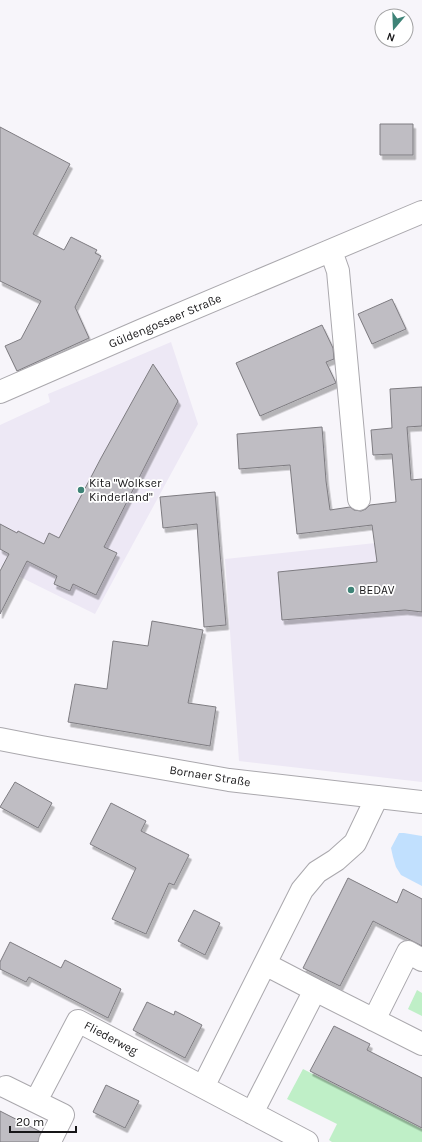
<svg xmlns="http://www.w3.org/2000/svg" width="422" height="1142" viewBox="0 0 422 1142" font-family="Karla,sans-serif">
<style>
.built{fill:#ede8f5}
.green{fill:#bfefc7}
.water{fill:#c1e0fe}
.building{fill:#bfbdc3;stroke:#7e7c81;filter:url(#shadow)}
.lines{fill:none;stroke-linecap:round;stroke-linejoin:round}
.minor-casing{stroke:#aaa8ad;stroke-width:24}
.major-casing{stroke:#aaa8ad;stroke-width:24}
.minor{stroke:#fff;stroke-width:22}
.major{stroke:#fff;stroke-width:22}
.poi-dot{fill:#3e8377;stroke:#fff;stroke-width:1.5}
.labels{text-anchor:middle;stroke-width:3.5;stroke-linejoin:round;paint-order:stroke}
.street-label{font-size:12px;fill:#171618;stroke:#fff}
.poi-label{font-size:12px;fill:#171618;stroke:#fff;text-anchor:start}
</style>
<defs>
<filter id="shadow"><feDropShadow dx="2.5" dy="4.5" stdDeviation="0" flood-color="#0004"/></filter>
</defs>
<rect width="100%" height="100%" fill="#f7f5fa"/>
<!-- built -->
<path class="built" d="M171 342 198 424 95 614 0 567V425L50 402 48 394 91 376Z
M422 538V782L239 761 225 559Z"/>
<!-- green -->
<path class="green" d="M417 990 422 993V1016L408 1009Z
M303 1069 422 1129V1142H332L329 1140 337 1124 287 1099Z"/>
<!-- water -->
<path class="water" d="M399 833H404L422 836V886L401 875 396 867 393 857 391 848Z"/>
<!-- building -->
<path class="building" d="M380 124H413V155H380Z
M0 127 70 164 33 234 64 250 71 237 97 250 95 253 101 256 75 307 89 338 17 371 5 346 21 339 41 301 0 281Z
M392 299 406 329 372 344 358 314Z
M322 325 333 348 334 359 326 362 336 383 260 416 236 363Z
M153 364 178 401 104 547 117 553 96 595 73 584 70 591 54 584 57 576 27 561 0 614V571L9 554 0 549V524L17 533 18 531 44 544 49 533 59 538 101 458Z
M422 387V426L407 427 411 480 422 479V612L405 610 282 620 278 572 377 562 372 525 297 534 290 465 239 469 237 434 322 427 326 481 330 510 350 507 354 510 361 511 366 509 370 505 396 502 392 454 373 455 371 430 392 428 390 389Z
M215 492 226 625 204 627 197 524 163 528 160 497Z
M152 621 203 630 188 703 216 707 210 746 68 722 75 684 107 689 113 641 148 646Z
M15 782 52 803 38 828 0 807Z
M111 803 146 821 141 831 189 855 174 885 169 883 146 934 112 919 136 868 90 844Z
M348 878 397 903 403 889 422 899V946L373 921 340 986 303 968Z
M194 910 220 923 205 955 178 941Z
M10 942 61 968 65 960 121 989 108 1018 29 977 26 982 0 969V962Z
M147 1002 174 1015 175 1011 202 1025 185 1058 133 1030Z
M334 1026 370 1044 367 1050 422 1078V1128L310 1071Z
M106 1085 139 1101 125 1128 93 1112Z
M0 1111 41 1132 38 1142H0Z"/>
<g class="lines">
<!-- minor casing -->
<g class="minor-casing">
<path id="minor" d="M331 251 338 271 359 499
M0 392 140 331 422 212
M315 990 422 1044
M374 1020 408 952 422 960
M6 1087 63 1115 50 1141
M36 1101 78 1021 203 1087
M252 1113 315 990 265 964
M307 1142 203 1087 302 890 317 872 336 860 355 843 377 797"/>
</g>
<!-- major casing -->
<g class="major-casing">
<path id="major" d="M0 739 41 747 229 780 422 802"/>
</g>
<!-- minor -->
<use href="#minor" class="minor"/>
<!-- major -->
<use href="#major" class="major"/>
</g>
<!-- markers -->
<g class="poi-dot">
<circle cx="81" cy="490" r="4"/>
<circle cx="351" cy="590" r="4"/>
</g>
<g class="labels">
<!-- street labels -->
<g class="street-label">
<text transform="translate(165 321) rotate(-23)" y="4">Güldengossaer Straße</text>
<text transform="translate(210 776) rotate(9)" y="4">Bornaer Straße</text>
<text transform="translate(111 1038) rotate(28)" y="4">Fliederweg</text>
</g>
<!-- poi labels -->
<g class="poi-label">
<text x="89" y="487">Kita "Wolkser<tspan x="89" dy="14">Kinderland"</tspan></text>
<text x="359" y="594">BEDAV</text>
</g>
</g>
<!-- north arrow -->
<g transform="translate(394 28) rotate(199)"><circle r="19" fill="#ffffff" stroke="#a2a2a3"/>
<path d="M0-3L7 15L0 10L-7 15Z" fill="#3e8377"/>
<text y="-6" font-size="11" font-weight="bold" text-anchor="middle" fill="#171618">N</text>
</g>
<!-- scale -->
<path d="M10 1126v6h66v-6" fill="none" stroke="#171618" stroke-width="2"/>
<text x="16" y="1126" font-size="12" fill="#171618" stroke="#ffffff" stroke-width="3" paint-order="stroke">20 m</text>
</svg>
